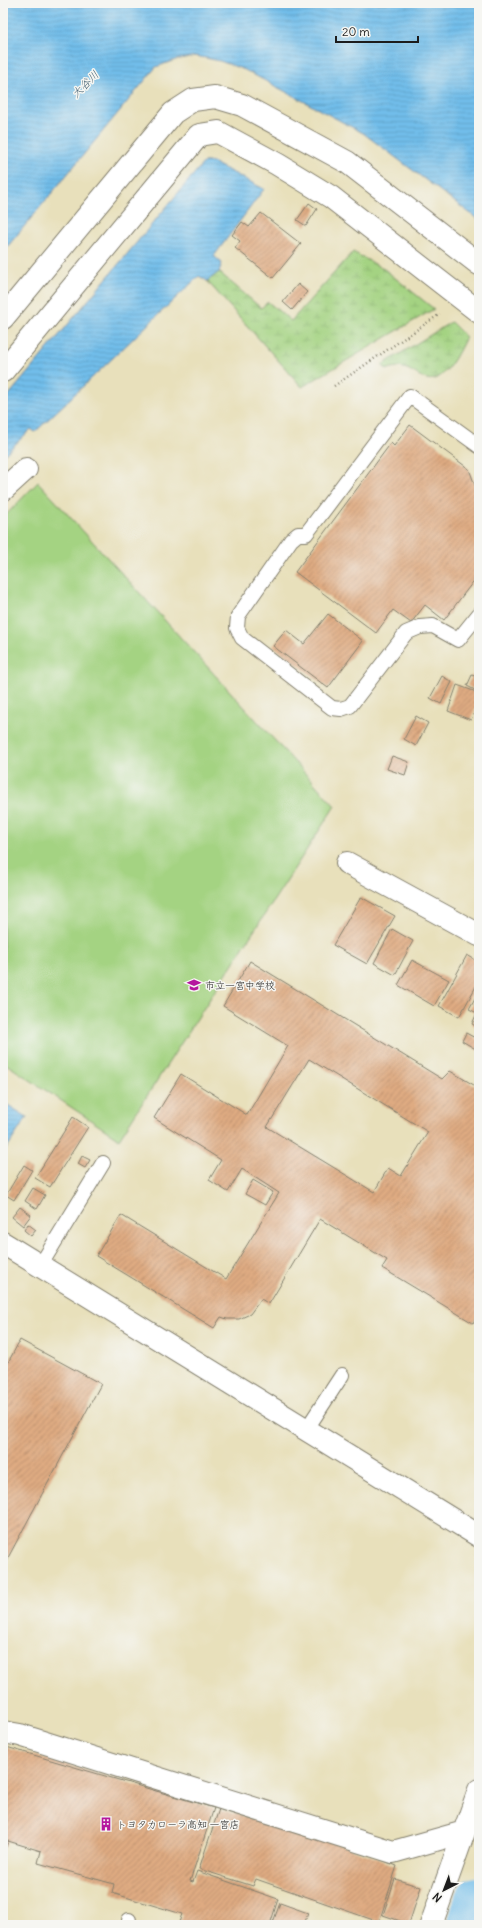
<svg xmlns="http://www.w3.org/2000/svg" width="482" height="1928" viewBox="0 0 482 1928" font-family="Delius,'Klee One',sans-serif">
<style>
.wetland{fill:url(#wetland-marsh);stroke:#60784f}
.pitch{fill:#a4d382;stroke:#60784f}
.water{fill:url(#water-rules);stroke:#466c83}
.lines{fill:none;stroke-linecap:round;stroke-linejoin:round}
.river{stroke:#71bdea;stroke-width:49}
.building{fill:url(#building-hatch);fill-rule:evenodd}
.lane-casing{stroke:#827e6c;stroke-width:16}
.street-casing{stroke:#827e6c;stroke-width:24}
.path{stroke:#827e6c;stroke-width:2.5;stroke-dasharray:1 3;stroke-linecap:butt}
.lane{stroke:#fff;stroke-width:14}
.street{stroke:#fff;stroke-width:22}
.labels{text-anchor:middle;stroke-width:3;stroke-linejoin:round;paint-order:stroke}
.poi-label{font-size:10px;fill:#1c1c1c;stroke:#f6f6f2;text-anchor:start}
.water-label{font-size:11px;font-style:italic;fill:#3e5c6e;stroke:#f6f6f2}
</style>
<defs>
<pattern id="wetland-marsh" width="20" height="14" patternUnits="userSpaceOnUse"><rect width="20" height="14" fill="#a4d382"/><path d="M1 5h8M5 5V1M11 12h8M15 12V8" fill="none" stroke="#8db570"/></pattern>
<pattern id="water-rules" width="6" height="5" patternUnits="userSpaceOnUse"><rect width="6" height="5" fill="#71bdea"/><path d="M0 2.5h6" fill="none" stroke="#61a2c8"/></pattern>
<pattern id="building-hatch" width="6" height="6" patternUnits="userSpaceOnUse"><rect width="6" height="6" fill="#dfab82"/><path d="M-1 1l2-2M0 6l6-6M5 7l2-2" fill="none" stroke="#b48a6a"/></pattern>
</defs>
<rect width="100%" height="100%" fill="#f6f6f2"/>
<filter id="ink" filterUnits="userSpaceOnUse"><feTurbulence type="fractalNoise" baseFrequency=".025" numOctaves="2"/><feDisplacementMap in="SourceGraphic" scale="8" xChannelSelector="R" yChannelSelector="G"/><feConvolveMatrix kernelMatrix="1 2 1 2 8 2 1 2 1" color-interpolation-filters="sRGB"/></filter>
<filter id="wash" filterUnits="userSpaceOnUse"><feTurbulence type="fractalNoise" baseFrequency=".012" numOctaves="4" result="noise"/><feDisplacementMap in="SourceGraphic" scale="16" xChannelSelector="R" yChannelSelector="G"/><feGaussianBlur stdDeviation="0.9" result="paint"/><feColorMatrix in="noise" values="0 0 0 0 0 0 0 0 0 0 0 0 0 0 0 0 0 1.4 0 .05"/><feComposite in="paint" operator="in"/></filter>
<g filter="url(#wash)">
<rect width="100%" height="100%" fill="#e8e0bb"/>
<!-- wetland -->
<path class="wetland" d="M353 252 384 269 434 309 302 387 207 281 219 272 261 308 268 302 291 321Z
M451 322 466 337C461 347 456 358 449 367 424 400 415 356 387 370L382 365Z"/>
<!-- pitch -->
<path class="pitch" d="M38 482 335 806 119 1139 3 1062V518Z"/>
<!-- water -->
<path class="water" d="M3 3H479V220L363 133 245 70 220 61 196 56 175 60 156 67 3 252Z
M204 162H212L264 189 214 256 222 263 219 272 207 281 199 276 35 432 31 429 3 456V402Z
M3 1102 27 1117 3 1154Z"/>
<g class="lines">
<!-- river -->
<path class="river" d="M472 1925 479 1901"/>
</g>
<g id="blocks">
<!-- building -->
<path class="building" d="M309 203 317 209 306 226 297 220Z
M261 213 301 244 273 278 235 248 240 241 232 235 242 222 249 227Z
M298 284 307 292 292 310 283 302Z
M410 425 469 469 479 496V574L444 620 425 605 411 623 393 610 376 633 295 572 391 443 394 446Z
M328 614 363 641 328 688 273 646 286 630 304 644Z
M472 675 479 678V692L467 686Z
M442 676 452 682 441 704 430 698Z
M457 685 479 693V700L471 720 448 711Z
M416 716 428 723 416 746 404 739Z
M392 756 409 762 405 775 387 769Z
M361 897 395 916 367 964 333 945Z
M392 929 413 941 395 975 374 963Z
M467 955 479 962V981L459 1017 439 1006Z
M412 960 449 980 434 1006 398 985Z
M250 961 442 1079 450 1071 479 1088V1313L473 1323 382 1268 387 1260 320 1219 269 1304 261 1299 250 1314 239 1319H227L221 1317 214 1328 96 1256 121 1215 226 1279 279 1193 242 1169 228 1192 209 1180 221 1160 154 1118 181 1074 247 1115 288 1046 223 1006ZM309 1059 428 1132 401 1176 388 1168 374 1192 267 1127Z
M479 997V1028L472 1024 477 1013 469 1009 475 998 478 1000Z
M466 1033 479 1040V1051L462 1041Z
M73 1117 88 1127 50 1187 35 1178Z
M82 1156 90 1160 85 1168 78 1164Z
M24 1165 32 1170 14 1200 6 1195Z
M253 1180 273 1192 265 1205 245 1194Z
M33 1188 45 1195 37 1209 25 1201Z
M20 1207 31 1215 23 1226 12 1217Z
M28 1224 36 1230 31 1236 24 1230Z
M20 1340 101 1384 3 1567V1372Z
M3 1746 214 1808 190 1881 193 1882 197 1871 278 1899 270 1925H178L182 1914 112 1893 114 1884 38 1863 41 1851 8 1841 6 1847 3 1846Z
M219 1809 342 1845 397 1866 379 1922 256 1879 253 1886 199 1869Z
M395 1879 421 1887 409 1924 383 1915Z
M280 1903 308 1913 304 1925H272Z"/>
</g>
</g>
<g filter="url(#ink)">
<use href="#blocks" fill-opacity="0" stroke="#827e6c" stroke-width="1"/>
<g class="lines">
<!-- lane casing -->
<g class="lane-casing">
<path id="lane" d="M479 446 410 396 306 534H298L291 540 238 616 237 628 242 638 332 708 341 709 350 706 406 633 420 627 433 626 458 640 479 614
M40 1266 103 1163
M306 1430 342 1375
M129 1925V1920"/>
</g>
<!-- street casing -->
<g class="street-casing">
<path id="street" d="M3 318 173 113 193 100 215 97 242 105 347 162 479 264
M3 371 199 135 218 132 277 164 331 197 479 312
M3 490 26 469
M347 863 479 935
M3 1243 479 1536
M3 1732 20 1735 393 1852 464 1832
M431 1925 479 1790"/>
</g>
<!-- path -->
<path class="path" d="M334 386 440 314"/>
<!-- lane -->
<use href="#lane" class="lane"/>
<!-- street -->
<use href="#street" class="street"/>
</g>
</g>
<!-- icons -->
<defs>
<g id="school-bare" transform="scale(1.08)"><path d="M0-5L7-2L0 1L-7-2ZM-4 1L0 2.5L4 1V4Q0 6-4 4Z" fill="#b5179e" stroke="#f6f6f2" stroke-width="2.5" paint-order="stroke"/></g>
<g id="building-bare" transform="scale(1.08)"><path d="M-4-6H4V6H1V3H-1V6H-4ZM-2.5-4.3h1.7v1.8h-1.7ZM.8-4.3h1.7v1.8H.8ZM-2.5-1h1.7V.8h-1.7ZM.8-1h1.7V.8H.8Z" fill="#b5179e" stroke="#f6f6f2" stroke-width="2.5" paint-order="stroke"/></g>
</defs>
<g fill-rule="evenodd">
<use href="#school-bare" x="194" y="985"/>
<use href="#building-bare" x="106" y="1824"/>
</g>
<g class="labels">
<!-- poi labels -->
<g class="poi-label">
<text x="205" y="989">市立一宮中学校</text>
<text x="117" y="1828">トヨタカローラ高知 一宮店</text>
</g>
<!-- water labels -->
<g class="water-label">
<text transform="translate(85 84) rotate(-45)" y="4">大谷川</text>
</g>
</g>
<!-- margin -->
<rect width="482" height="1928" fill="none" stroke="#f6f6f2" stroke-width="16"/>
<!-- north arrow -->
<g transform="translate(444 1890) rotate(222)" stroke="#f6f6f2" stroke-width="3" paint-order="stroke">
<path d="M0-3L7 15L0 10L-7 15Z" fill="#1c1c1c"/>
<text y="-6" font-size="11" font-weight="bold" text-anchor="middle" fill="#1c1c1c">N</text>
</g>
<!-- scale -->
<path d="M336 36v6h82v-6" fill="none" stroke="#1c1c1c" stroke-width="2"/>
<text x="342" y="36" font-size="12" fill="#1c1c1c" stroke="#f6f6f2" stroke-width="3" paint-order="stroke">20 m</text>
</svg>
